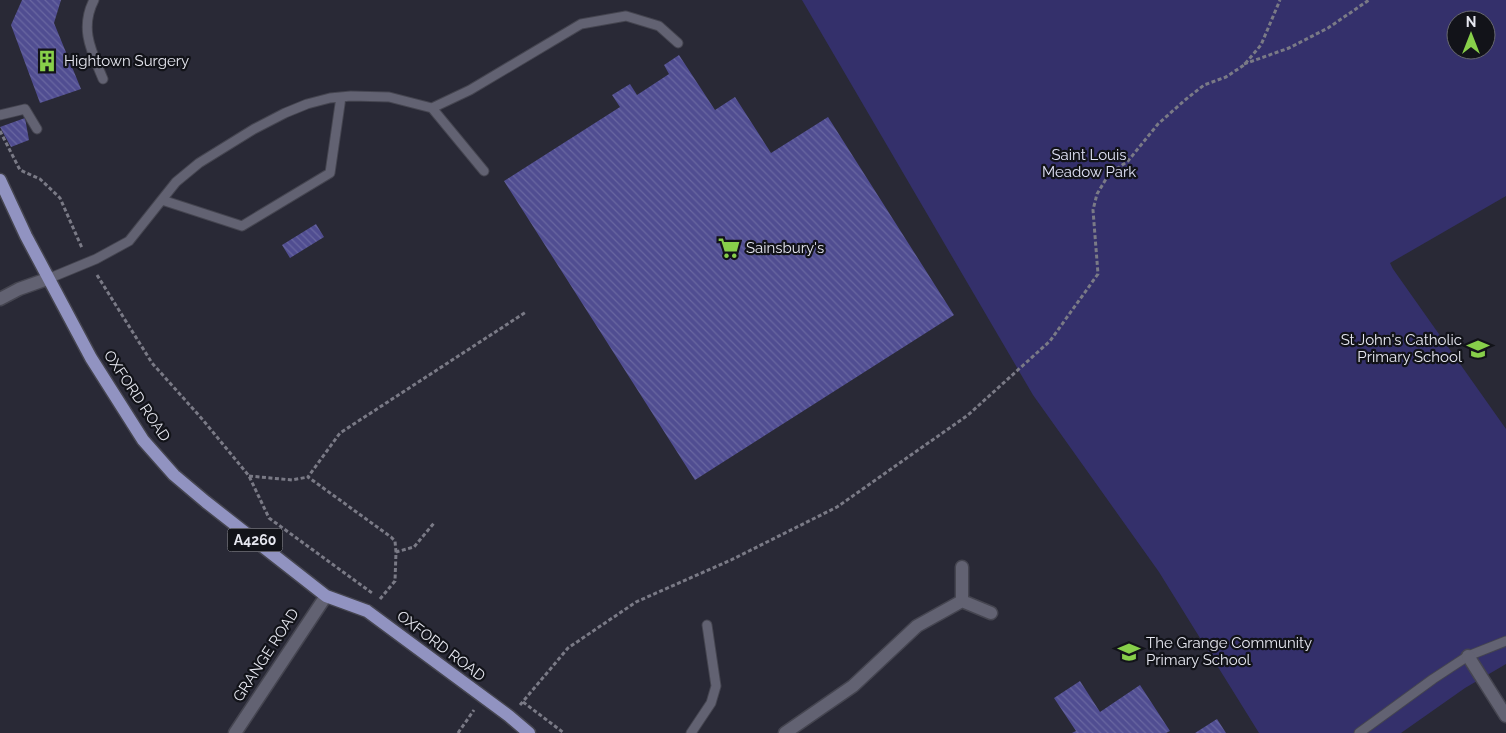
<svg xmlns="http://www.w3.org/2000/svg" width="1506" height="733" viewBox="0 0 1506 733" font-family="Raleway,sans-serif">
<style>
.green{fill:#34306b;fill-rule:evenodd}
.building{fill:url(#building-back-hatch)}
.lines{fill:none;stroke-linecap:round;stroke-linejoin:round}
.service-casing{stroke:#454550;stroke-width:11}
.minor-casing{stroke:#454550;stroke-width:15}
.primary-casing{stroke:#454550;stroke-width:15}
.path{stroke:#7a7a86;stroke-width:3;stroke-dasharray:4 2.5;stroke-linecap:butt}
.service{stroke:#626272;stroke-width:9}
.minor{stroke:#626272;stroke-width:12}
.primary{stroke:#9193c1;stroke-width:12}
.labels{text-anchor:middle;stroke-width:4.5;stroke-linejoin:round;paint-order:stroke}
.shield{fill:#121319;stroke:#a6a7b0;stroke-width:1}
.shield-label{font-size:14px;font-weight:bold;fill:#e6e7f0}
.poi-label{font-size:15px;fill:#e6e7f0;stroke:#121319;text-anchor:start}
.park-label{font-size:15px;fill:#e0e2f6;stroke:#121319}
.street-label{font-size:15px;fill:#e6e7f0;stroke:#121319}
</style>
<defs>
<pattern id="building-back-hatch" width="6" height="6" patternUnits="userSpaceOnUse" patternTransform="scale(1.25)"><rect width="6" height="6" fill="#504d91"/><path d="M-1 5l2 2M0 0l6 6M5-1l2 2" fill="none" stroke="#6967a1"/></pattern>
</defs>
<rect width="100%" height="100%" fill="#292936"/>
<!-- green -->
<path class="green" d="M802 0H1506V196L1390 263 1393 269 1506 429V664L1465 688 1401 733H1259L1159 572 1033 395ZM1456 20H1486V50H1456Z"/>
<!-- building -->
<path class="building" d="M22 0H61L54 23 81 89 40 103 11 25Z
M679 55 715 110 735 97 771 153 828 117 954 315 695 480 504 181 620 107 612 95 630 84 637 95 669 74 664 65Z
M25 118 29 140 11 147 0 127Z
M316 224 324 237 290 258 282 245Z
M1080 681 1100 712 1140 685 1170 731 1166 733H1072L1076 731 1054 698Z
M1217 719 1226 733H1195Z"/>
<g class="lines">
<!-- service casing -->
<g class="service-casing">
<path id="service" d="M94 0C79 29 92 52 103 79
M432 108 470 90 581 24 626 16 659 26 678 43
M0 115 25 109 37 129
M162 200 242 226 330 173 341 97
M50 278 96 259 129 241 176 182 199 163 254 129 285 113 307 104 330 98 351 96 389 97 432 108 484 171
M691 733 711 703 716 686 707 625
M1359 733 1433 679 1468 656 1506 641"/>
</g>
<!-- minor casing -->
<g class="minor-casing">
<path id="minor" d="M0 299 19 289 50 278
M962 601 991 613
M1468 656 1506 716
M235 733 326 596
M785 733 853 686 917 626 962 601V567"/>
</g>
<!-- primary casing -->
<g class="primary-casing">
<path id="primary" d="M0 180 26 236 91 358 143 440 174 475 206 502 326 596 367 611 509 716 529 733"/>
</g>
<!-- path -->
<path class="path" d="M1244 64 1289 48 1328 28 1369 0
M0 131 20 170 40 179 60 198 82 248
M97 275 152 363 203 420 249 476 269 518 372 593
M249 476 292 480 308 477
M396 552 395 541 391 537 308 477 340 433 526 312
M380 599 395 581 396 552 414 547 434 523
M523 702 564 733
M520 705 568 648 636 602 731 560 837 507 968 415 1050 341 1098 274 1093 210 1097 194 1109 174 1128 161 1158 124 1185 100 1204 85 1226 77 1244 65 1261 45 1280 0
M458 733 474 710"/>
<!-- service -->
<use href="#service" class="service"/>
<!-- minor -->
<use href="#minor" class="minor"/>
<!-- primary -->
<use href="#primary" class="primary"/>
</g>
<!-- icons -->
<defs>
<g id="building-bare" transform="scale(1.725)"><path d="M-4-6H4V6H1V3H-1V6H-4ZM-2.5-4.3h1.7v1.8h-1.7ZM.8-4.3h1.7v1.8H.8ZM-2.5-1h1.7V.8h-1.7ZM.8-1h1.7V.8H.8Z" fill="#87cf4a" stroke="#121319" stroke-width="2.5" paint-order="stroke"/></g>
<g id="supermarket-bare" transform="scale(1.725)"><path d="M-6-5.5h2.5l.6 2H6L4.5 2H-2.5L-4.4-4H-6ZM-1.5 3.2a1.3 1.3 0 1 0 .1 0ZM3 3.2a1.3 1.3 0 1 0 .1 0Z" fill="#87cf4a" stroke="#121319" stroke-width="2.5" paint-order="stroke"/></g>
<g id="school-bare" transform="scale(1.725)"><path d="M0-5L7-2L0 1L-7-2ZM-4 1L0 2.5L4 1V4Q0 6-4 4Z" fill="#87cf4a" stroke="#121319" stroke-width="2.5" paint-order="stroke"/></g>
</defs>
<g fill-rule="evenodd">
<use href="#building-bare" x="47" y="61"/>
<use href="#supermarket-bare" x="729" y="248"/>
<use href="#school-bare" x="1478" y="349"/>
<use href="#school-bare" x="1129" y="652"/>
</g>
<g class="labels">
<!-- shield labels -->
<rect class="shield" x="227.5" y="528.5" width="55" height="23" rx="4"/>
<g class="shield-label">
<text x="255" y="545">A4260</text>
</g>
<!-- poi labels -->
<g class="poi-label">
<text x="64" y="66">Hightown Surgery</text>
<text x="746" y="253">Sainsbury's</text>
<text x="1462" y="345" text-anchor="end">St John's Catholic<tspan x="1462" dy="17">Primary School</tspan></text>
<text x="1146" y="648">The Grange Community<tspan x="1146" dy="17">Primary School</tspan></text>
</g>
<!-- park labels -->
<g class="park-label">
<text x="1089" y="160">Saint Louis<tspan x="1089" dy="17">Meadow Park</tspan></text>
</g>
<!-- street labels -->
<g class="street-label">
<text transform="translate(137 396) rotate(56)" y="5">OXFORD ROAD</text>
<text transform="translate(441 646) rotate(37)" y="5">OXFORD ROAD</text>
<text transform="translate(266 655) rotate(-57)" y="5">GRANGE ROAD</text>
</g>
</g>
<!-- north arrow -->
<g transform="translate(1471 35)"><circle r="24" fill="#121319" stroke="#67686f"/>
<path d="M0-4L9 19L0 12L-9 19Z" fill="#87cf4a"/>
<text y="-8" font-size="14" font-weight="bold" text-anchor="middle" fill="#e6e7f0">N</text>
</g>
</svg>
